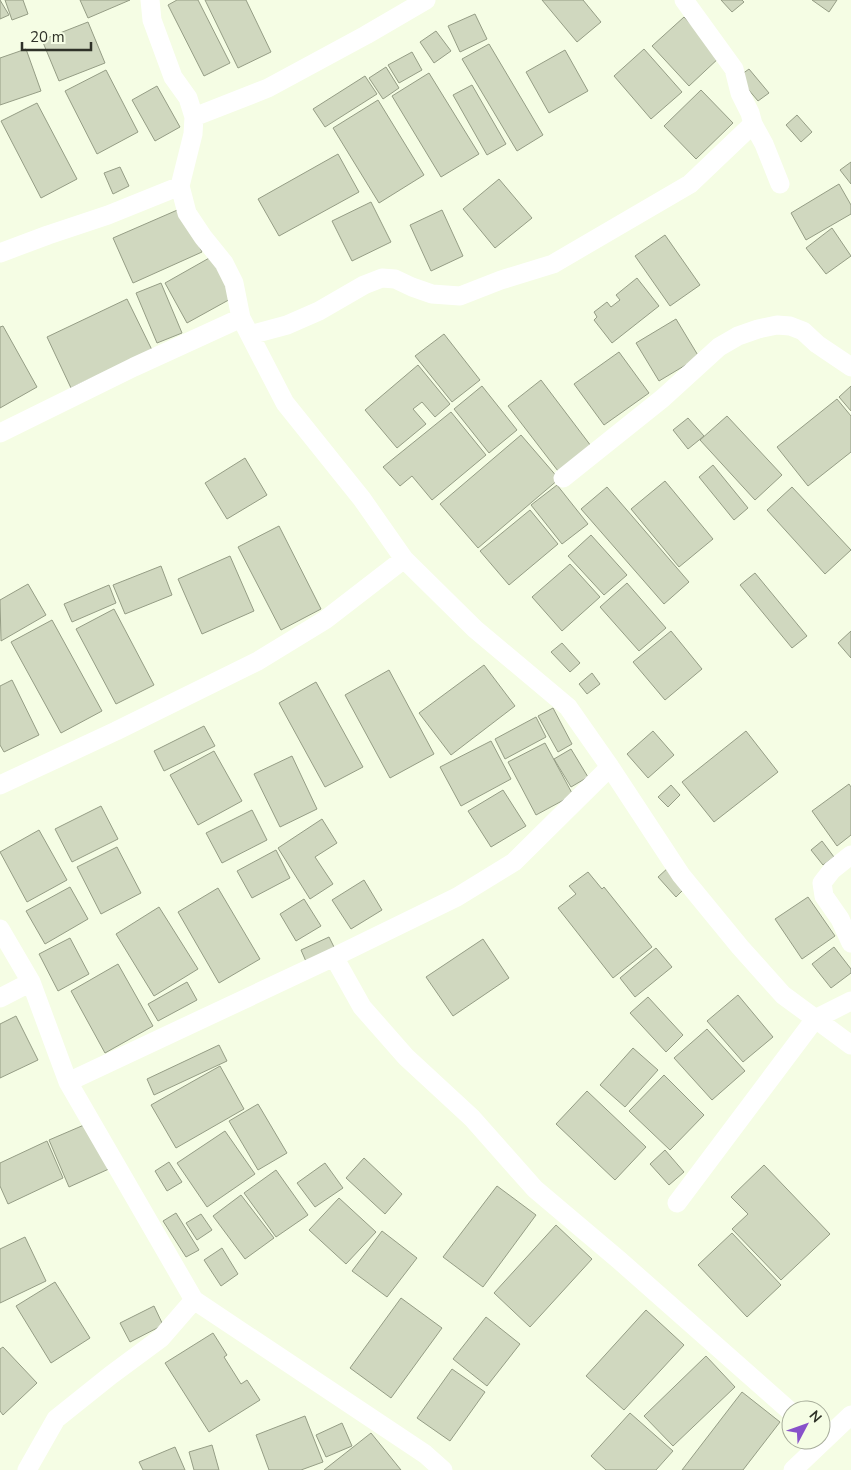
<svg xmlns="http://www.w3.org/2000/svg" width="851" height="1470" viewBox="0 0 851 1470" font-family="'Nunito Sans',sans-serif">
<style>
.building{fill:#d0d8bf;stroke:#959d85}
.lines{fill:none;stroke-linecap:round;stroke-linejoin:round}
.minor{stroke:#fff;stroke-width:19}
</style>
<rect width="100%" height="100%" fill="#f5fde4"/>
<!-- building -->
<path class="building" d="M0 0 9 15 0 19Z
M5 0H23L28 14 12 20Z
M80 0H130L88 18Z
M177 0H198L230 63 204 76 168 5Z
M205 0H246L271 52 238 68Z
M542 0H583L601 22 577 42Z
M721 0H742L744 2 732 12Z
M812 0H837L829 12Z
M475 14 487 39 460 52 448 26Z
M684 17 721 56 689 86 652 46Z
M88 22 105 63 59 81 42 40Z
M436 31 451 51 434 63 420 42Z
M489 44 543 135 517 151 462 59Z
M26 49 41 91 0 105V58Z
M644 49 682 92 651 119 614 76Z
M565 50 588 91 549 113 526 72Z
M412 52 422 70 399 83 388 65Z
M386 67 399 88 383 99 369 78Z
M749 69 769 93 758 101 738 77Z
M106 70 138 132 97 154 65 91Z
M429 73 479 154 441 177 392 96Z
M365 76 377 94 325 127 313 109Z
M472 85 506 144 487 155 453 95Z
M157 86 180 127 155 141 132 100Z
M701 90 733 123 696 159 664 126Z
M378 100 424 175 379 203 333 128Z
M37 103 77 179 41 198 1 121Z
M797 115 812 132 801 142 786 125Z
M338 154 359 192 279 236 258 199Z
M851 162V184L840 170Z
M120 167 129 186 113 194 104 173Z
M499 179 532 218 495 248 463 209Z
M839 184 851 205V214L806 240 791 213Z
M371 202 391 242 352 261 332 221Z
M182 208 202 252 133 283 113 238Z
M442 210 463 256 431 271 410 225Z
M832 228 851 256 826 274 806 248Z
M665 235 700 285 670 306 635 256Z
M211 257 234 297 187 323 165 283Z
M637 278 659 306 612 343 594 320 597 317 594 312 607 302 611 307 620 300 616 295Z
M161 283 182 333 157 343 136 293Z
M127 299 152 350 71 388 47 337Z
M676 319 699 357 659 381 636 343Z
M3 326 37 387 0 408V327Z
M444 334 480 380 452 402 415 356Z
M619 352 649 393 604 425 574 384Z
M418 365 450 404 435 417 422 402 413 409 426 424 397 448 365 410Z
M541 380 591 446 558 471 508 406Z
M482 386 517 430 489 453 454 409Z
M851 386V411L839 397Z
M837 399 851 416V452L808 486 777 447Z
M451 412 486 455 432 500 412 476 400 486 383 467Z
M727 416 782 475 755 500 700 440Z
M688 418 704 436 688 449 673 430Z
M521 435 559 479 478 548 440 504Z
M245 458 267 495 227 519 205 483Z
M713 465 748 508 734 520 699 477Z
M665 481 713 539 679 567 631 509Z
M557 485 588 524 562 544 531 505Z
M607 487 689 582 664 604 581 509Z
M792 487 851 550 825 574 767 510Z
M530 510 558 544 509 585 480 551Z
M279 526 321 609 281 630 238 547Z
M591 535 627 575 604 595 568 556Z
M230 556 254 611 202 634 178 579Z
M570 564 600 597 562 631 532 597Z
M161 566 172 595 125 614 113 585Z
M755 573 807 636 792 648 740 585Z
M627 583 666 628 639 651 600 607Z
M28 584 46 615 1 641 0 600Z
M109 585 116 603 72 622 64 604Z
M114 609 154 685 116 704 76 629Z
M52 620 102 711 61 733 11 642Z
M671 631 702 669 665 700 633 662Z
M851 631V658L838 643Z
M562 643 580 663 570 672 551 652Z
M484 665 515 706 451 755 419 713Z
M389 670 434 754 390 778 345 695Z
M592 673 600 684 587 694 579 684Z
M12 680 39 735 4 752 0 745V686Z
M316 682 363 767 325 787 279 703Z
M553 708 572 744 558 752 538 716Z
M536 717 546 737 505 759 495 739Z
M204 726 215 746 164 771 154 751Z
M653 731 674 755 648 778 627 754Z
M746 731 778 772 714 822 682 782Z
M491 741 511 779 461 806 440 767Z
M545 743 573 795 536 815 508 762Z
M571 749 588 777 571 787 554 759Z
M214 751 242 801 198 825 170 775Z
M292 756 317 809 280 827 254 774Z
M849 784 851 787V835L837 846 812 811Z
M671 785 680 795 668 807 658 797Z
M503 790 526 826 491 847 468 811Z
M101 806 118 839 72 862 55 829Z
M252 810 267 840 222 863 206 833Z
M322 819 337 843 315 857 333 884 310 899 278 848Z
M39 830 67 880 27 902 0 852Z
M822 841 834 857 823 865 811 850Z
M117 847 141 893 101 914 77 867Z
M276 850 290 878 252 898 237 871Z
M669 867 686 887 676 897 658 877Z
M588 872 602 889 604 887 652 947 613 978 558 908 576 894 569 886Z
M364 880 382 910 351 929 332 900Z
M70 887 88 919 45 944 26 911Z
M218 888 260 959 219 983 178 912Z
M808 897 835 936 802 959 775 919Z
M304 899 321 926 296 941 280 914Z
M159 907 198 969 154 996 116 934Z
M329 937 337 953 308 966 301 950Z
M70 938 89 974 58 991 39 954Z
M483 939 509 978 453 1016 426 977Z
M834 947 851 969V973L831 988 812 964Z
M656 948 672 967 635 997 620 978Z
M118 964 153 1026 105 1053 71 991Z
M187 982 197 1000 158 1021 148 1004Z
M738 995 773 1037 743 1062 707 1021Z
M648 997 683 1035 666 1052 630 1013Z
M16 1016 38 1060 0 1078V1024Z
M707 1029 745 1071 712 1100 674 1058Z
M219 1045 227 1061 154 1095 147 1079Z
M633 1048 658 1070 625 1107 600 1085Z
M220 1066 244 1109 176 1148 151 1105Z
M664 1075 704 1115 670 1150 629 1111Z
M587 1091 646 1147 615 1180 556 1124Z
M258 1104 287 1153 258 1170 229 1121Z
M91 1122 111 1168 69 1187 49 1140Z
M225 1131 255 1174 207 1207 177 1163Z
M47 1141 63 1178 8 1204 0 1186V1163Z
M665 1150 684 1172 669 1185 650 1164Z
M364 1158 402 1194 385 1214 346 1178Z
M169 1162 182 1182 167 1191 155 1171Z
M325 1163 343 1188 315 1207 297 1183Z
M764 1165 830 1234 781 1280 732 1229 748 1214 731 1197Z
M276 1170 308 1215 276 1237 244 1193Z
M497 1186 536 1215 483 1287 443 1257Z
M241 1195 274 1238 245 1259 213 1216Z
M339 1198 376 1232 346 1264 309 1230Z
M176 1213 199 1250 186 1257 163 1221Z
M201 1214 212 1230 197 1240 186 1223Z
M556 1225 592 1259 530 1327 494 1293Z
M382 1231 417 1258 387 1297 352 1271Z
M732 1233 781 1285 747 1317 698 1265Z
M25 1237 46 1281 0 1303V1249Z
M222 1248 238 1274 221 1286 204 1260Z
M55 1282 90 1338 51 1363 16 1306Z
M401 1298 442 1328 391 1398 350 1368Z
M154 1306 163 1325 130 1342 120 1323Z
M646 1310 684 1345 624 1410 586 1376Z
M486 1317 520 1344 487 1386 453 1359Z
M213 1333 227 1355 224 1357 241 1384 247 1380 260 1400 209 1432 165 1363Z
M3 1347 37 1383 3 1415 0 1411V1349Z
M706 1356 735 1387 673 1446 644 1416Z
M452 1369 485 1392 450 1441 417 1418Z
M742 1392 780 1422 743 1470H682Z
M630 1413 673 1451 656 1470H606L591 1456Z
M305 1416 323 1462 301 1470H269L256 1435Z
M342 1423 352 1446 326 1457 316 1435Z
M371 1433 401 1470H324Z
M212 1445 219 1470H194L189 1452Z
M175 1447 185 1470H143L139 1462Z"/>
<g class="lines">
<!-- minor -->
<path class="minor" d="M150 0 152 20 173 77 188 98 194 117 193 134 180 186 187 213 203 237 224 263 234 283 241 318 285 403 362 499 404 559 475 629 568 707 610 767 681 875 740 947 783 995 851 1045
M684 0 734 69 740 93 750 113 753 124 764 144 780 184
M194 117 268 88 366 35 426 0
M0 253 48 235 108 215 180 186
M250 335 287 325 319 311 364 285 382 278 395 279 412 287 432 294 460 296 501 280 553 264 690 184 753 124
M0 433 134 367 241 318
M563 478 663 398 719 347 738 336 758 329 777 325 790 326 803 331 817 344 851 367
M0 785 116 731 258 661 325 620 404 559
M851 855 832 870 822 883 824 896 840 919 851 943
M0 929 31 982 68 1082 194 1300 425 1454 443 1470
M334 957 362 1007 406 1057 472 1118 535 1189 619 1260 791 1412
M0 998 31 982
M68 1082 334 957 457 897 514 862 610 767
M677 1203 815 1019 851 1001
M27 1470 56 1419 111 1375 161 1338 194 1300
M793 1470 851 1415"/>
</g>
<!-- north arrow -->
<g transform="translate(806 1425) rotate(49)"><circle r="24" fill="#f5fde4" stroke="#a6ac99"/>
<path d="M0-4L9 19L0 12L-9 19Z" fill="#8852ca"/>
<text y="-8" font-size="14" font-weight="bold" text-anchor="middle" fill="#2f3228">N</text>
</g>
<!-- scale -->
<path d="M22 42v8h69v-8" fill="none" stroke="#2f3228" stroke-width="2.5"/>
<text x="30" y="42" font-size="15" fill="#2f3228" stroke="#f5fde4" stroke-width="4" paint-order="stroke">20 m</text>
</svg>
